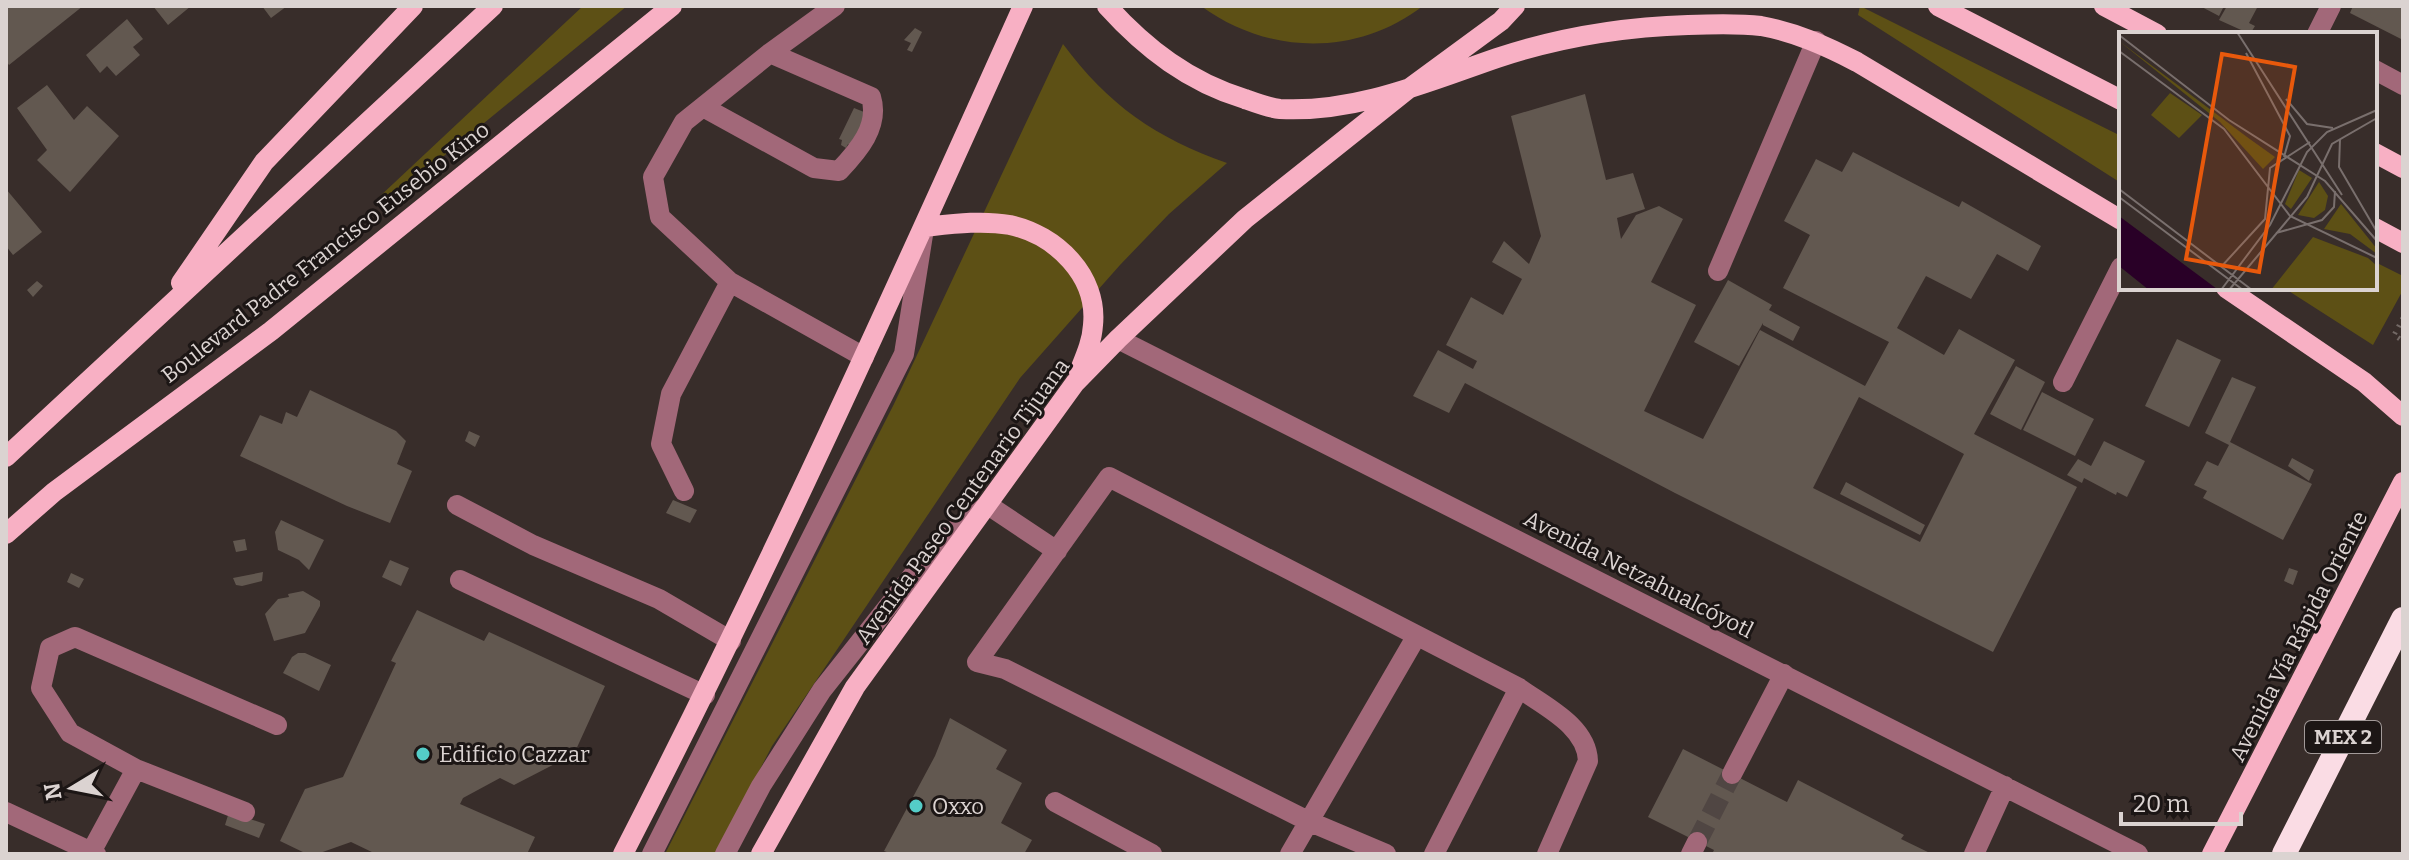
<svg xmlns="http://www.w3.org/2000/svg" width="2409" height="860" viewBox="0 0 2409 860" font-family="Bitter,serif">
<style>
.green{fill:#5d5015}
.building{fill:#625850;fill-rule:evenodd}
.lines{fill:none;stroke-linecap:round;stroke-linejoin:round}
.minor-tunnel{stroke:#504643;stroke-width:20;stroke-dasharray:20 10;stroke-linecap:butt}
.path{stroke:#726865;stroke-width:5;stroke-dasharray:2 6;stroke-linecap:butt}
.minor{stroke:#a26879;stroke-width:20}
.major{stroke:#f8b0c4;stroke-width:20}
.highway{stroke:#fadce4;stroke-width:24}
.poi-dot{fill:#54cdc8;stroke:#1c1615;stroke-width:3}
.labels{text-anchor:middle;stroke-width:6;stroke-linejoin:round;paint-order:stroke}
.shield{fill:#1c1615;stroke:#a29a99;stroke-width:2}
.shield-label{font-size:20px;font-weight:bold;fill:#dbd3d1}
.street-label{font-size:22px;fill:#dbd3d1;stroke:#1c1615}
.poi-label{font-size:22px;fill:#dbd3d1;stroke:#1c1615;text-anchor:start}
.inset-road{fill:none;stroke:#796f6d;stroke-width:2}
.view{fill:#e8590c;fill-opacity:0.15;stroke:#e8590c;stroke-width:4}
.inset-edge{fill:none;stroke:#dbd3d1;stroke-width:4}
</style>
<rect width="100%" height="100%" fill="#382d2a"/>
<!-- green -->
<path class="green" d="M583 6H627L384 205 378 198Z
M1201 6H1423C1356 57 1268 55 1201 6Z
M1860 6 2121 136V183L1858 15Z
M1063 44C1108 105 1156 138 1227 163L1169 214 1120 265 1020 378 772 746 716 854H665L894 404Z
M2375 262 2403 276V290L2373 345 2284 288H2375Z"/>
<!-- building -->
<path class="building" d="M6 6H83L9 65 6 61Z
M153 6H191L168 25Z
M262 6H287L271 18Z
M2200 6H2224L2219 16Z
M2227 6H2258L2249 23 2255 26 2250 34 2219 20Z
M2353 6H2403V40L2350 13Z
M127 19 143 39 133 47 140 55 116 76 107 66 100 73 86 55Z
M915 28 922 32 912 52 907 50 911 43 904 40Z
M47 85 74 120 87 106 119 136 70 192 37 160 47 150 17 108Z
M1585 94 1606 180 1633 173 1645 209 1617 218 1621 239 1636 215 1659 206 1683 219 1651 282 1696 305 1644 411 1703 439 1760 330 1865 386 1889 342 1783 288 1810 235 1784 221 1816 159 1842 172 1853 152 1959 207 1962 201 2041 246 2028 271 1997 254 1971 299 1926 276 1897 328 1944 355 1959 329 2015 360 1974 434 2077 487 1993 652 1675 493 1465 383 1449 413 1413 396 1438 350 1473 369 1477 361 1446 345 1471 297 1503 315 1522 279 1492 262 1504 241 1529 264 1541 236 1511 116ZM1859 397 1964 454 1920 542 1813 488Z
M854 108 869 114 851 146 848 144 846 148 841 145 842 140 839 139Z
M6 189 42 232 13 255 6 246Z
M1728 280 1772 305 1769 310 1800 327 1793 341 1763 325V323L1739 366 1694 342Z
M37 281 43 286 33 297 27 290Z
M2177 339 2221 360 2189 427 2145 406Z
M2016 366 2045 382 2021 430 1990 414Z
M2232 377 2256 387 2230 442 2312 484 2283 540 2203 498 2207 491 2194 485 2207 461 2218 466 2229 445 2205 433Z
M310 390 396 431 406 441 397 464 412 471 390 523 347 506 240 456 260 415 282 424 286 412 297 417Z
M2042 392 2094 419 2075 456 2023 430Z
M469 431 480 436 475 447 465 441Z
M2104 441 2145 461 2127 497 2117 492 2116 495 2084 478 2082 483 2067 475 2078 459 2091 466Z
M2292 458 2314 470 2309 481 2288 466Z
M1846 482 1925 525 1920 535 1840 494Z
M673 500 697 510 690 523 666 513Z
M281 520 324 540 309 570 299 560 278 550 275 532Z
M245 539 247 550 236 552 233 541Z
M390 560 409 568 401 586 382 577Z
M2289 568 2298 571 2293 585 2284 581Z
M263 572 262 581 242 586 236 585 233 578Z
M71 573 84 579 79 588 67 582Z
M303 591 320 601V606L305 633 274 641 265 614 278 599 289 597 288 594Z
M417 610 484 641 489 632 605 686 574 754 514 785 500 778 463 798 460 804 535 837 527 854H376L351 842 317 854H307L280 841 305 789 343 777 396 663 391 661Z
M298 653H305L331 665 319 691 283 673 292 657Z
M950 718 1007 750 996 769 1022 783 1001 823 1032 840 1024 854H892L884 851 935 756Z
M1683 749 1787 802 1798 780 1904 835 1901 839 1932 854H1712L1714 850 1648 817Z
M229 812 265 824 259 838 225 825Z"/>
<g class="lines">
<!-- minor-tunnel -->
<path class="minor-tunnel" d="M1697 842 1732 774"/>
<!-- path -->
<path class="path" d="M2403 318 2394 335 2403 341"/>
<!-- minor -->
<path class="minor" d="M835 6 770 53 684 122 653 177 660 217 730 282 864 357
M2317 34 2331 6
M2375 70 2403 85
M703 107 814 168 839 171C858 151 880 126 871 97L770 53
M1718 271 1816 41
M1118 339 2138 854
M2063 382 2121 267
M684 491 661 444 671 394 730 282
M457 505 533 545 659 599 731 641
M460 580 705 695
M136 769 245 812
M1732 774 1784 674
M1055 802 1152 854
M6 812 96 854
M90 854 136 769 70 733 41 688 50 648 75 637 277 725
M652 854 904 354 923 235
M725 854 761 786 822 690 940 541 988 505 1057 551
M1290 854 1416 637
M1386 854 1308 821 1005 669 977 662 1109 477 1519 688C1544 706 1587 726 1588 761L1547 854
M1434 854 1519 688
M1691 854 1697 842
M1974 854 2005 786"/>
<!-- major -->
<path class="major" d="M1107 6C1146 49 1189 82 1245 99 1256 103 1269 108 1280 109 1356 113 1427 82 1497 58 1560 37 1623 27 1688 25 1712 24 1737 23 1761 26 1795 32 1826 46 1857 62L2121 220
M1938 6 2121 100
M2104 6 2157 34
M2375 153 2403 168
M924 227C952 224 982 220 1010 225 1056 235 1098 276 1093 325 1092 342 1085 357 1079 372
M2375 228 2403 243
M181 283 264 162 413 6
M2226 288 2364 382 2403 416
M6 457 493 6
M6 534 54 492 271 331 672 6
M623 854C766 576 895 291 1023 6
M761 854 855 687 1075 383 1118 339 1245 219 1407 90 1501 21 1515 6
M2212 854 2403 482"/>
<!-- highway -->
<path class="highway" d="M2284 854 2403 619"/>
</g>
<!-- markers -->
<g class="poi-dot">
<circle cx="423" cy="754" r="8"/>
<circle cx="916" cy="806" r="8"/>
</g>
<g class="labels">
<!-- shield labels -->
<rect class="shield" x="2305" y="721" width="76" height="32" rx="6"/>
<g class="shield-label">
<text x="2343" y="744">MEX 2</text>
</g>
<!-- street labels -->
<g class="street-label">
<text transform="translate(325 252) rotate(-38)" y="8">Boulevard Padre Francisco Eusebio Kino</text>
<text transform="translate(962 501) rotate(-54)" y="8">Avenida Paseo Centenario Tijuana</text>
<text transform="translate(1639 574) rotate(27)" y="8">Avenida Netzahualcóyotl</text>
<text transform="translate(2298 636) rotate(-63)" y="8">Avenida Vía Rápida Oriente</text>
</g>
<!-- poi labels -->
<g class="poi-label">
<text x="439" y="762">Edificio Cazzar</text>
<text x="932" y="814">Oxxo</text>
</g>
</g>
<!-- overview -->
<g transform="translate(2119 32)">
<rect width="258" height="258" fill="#382d2a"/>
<path d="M0 9 128 105 156 125 144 137 101 90ZM51 61 83 83 60 106 32 83ZM180 138 193 146 172 177 166 172ZM200 150 209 164 206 178 195 186 179 183ZM222 172 258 217V222L231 202 205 197ZM194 205 249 226 258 234V258H152Z" fill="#5d5015"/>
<path d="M0 184 98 257V258H30L0 234Z" fill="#290027"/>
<path class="inset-road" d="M118 0 223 163M0 3 110 88 206 149 258 209M0 19 105 97 171 184 258 226M127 21 171 104 165 125M167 67 188 92 214 96M221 107 220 135 258 200M0 157 133 258M0 165 124 258M157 201 203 188 215 175 216 159M102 235 146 187 151 136 191 110M102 258 151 193 188 120 208 100 258 78M110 258 188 165 213 112 258 86"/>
<path class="view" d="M103 22 176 35 140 240 67 227Z"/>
<rect width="258" height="258" class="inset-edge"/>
</g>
<!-- border -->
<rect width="2409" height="860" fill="none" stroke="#dbd3d1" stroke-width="16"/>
<!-- north arrow -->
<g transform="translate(72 788) rotate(260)" stroke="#1c1615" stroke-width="6" paint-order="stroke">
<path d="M0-6L14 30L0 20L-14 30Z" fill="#dbd3d1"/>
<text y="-12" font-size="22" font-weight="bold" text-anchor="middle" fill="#dbd3d1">N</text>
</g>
<!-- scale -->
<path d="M2121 812v12h120v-12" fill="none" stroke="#dbd3d1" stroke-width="4"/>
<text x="2133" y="812" font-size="24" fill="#dbd3d1" stroke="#1c1615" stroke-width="6" paint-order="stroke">20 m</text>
</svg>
